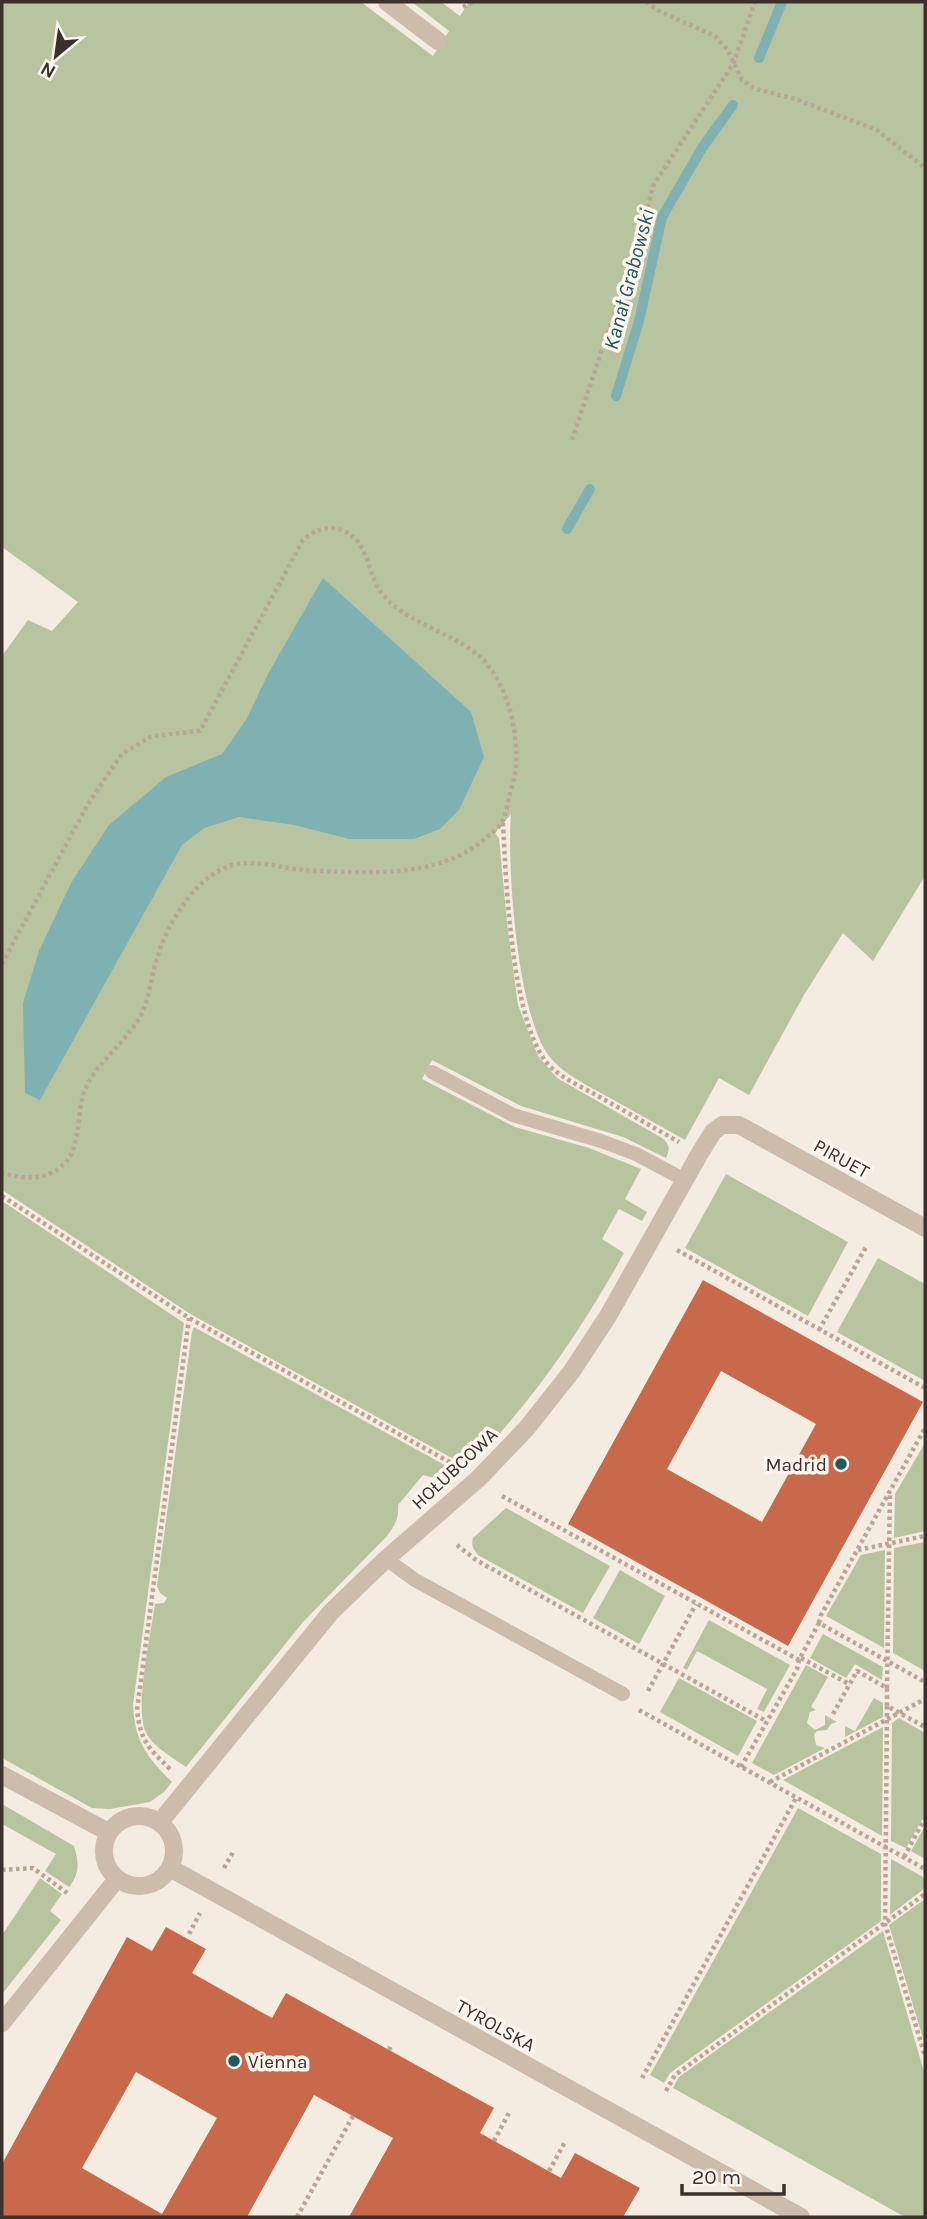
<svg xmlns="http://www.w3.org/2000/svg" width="927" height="2219" viewBox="0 0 927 2219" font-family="Karla,sans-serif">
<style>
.green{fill:#b8c4a0}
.water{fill:#7fb0b2}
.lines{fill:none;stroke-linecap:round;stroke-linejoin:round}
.stream{stroke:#7fb0b2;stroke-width:10}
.building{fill:#c8694b;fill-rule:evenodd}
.path{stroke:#b9a596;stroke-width:4.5;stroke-dasharray:3.5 3.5;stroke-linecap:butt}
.lane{stroke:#cdbbac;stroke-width:14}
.street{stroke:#cdbbac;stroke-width:18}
.poi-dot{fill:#1f5a5e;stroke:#fbf5ee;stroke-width:2.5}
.labels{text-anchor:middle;stroke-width:7;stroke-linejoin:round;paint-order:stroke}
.street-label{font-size:19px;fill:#3b302b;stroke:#fbf5ee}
.poi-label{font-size:19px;fill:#3b302b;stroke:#fbf5ee;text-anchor:end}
.water-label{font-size:21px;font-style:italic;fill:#1f5a5e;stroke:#fbf5ee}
</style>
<rect width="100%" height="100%" fill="#f4ebe1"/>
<!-- green -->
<path class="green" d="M2 2H361L433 56 449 31 412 2H441L460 16 469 2H925V876L873 961 843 933 804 995 749 1095 719 1078 685 1140C660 1126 635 1112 610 1098 589 1086 564 1075 549 1056 517 1014 507 867 511 814L495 833 499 838 507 923 518 1005 538 1056 557 1078 662 1138C670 1144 670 1149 666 1158L623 1137 521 1106 432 1060 422 1079 515 1127 589 1148 641 1169 625 1199 647 1212 642 1221 619 1209 602 1239 624 1253C581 1331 531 1404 468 1467L192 1315 2 1190V656L28 620 52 631 78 602 2 547Z
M726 1174 848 1242 808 1316 685 1248Z
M2 1201 184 1323 133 1705C135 1742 146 1756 172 1782L164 1792 150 1802 110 1809 92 1808 2 1758Z
M878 1258 925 1284V1381L837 1332Z
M194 1327 461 1474C447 1481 438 1479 423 1475L398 1505C399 1519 395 1525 387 1536L303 1622 186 1767C172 1757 151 1746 145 1730 135 1705 151 1633 155 1604L164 1603 167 1598 160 1593 157 1586 192 1332Z
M925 1443V1531L894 1538 895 1494Z
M506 1508 610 1566 583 1613 478 1555C473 1549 471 1546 473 1538Z
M925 1542V1671L893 1653 894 1548Z
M885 1550 884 1648 826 1616 861 1555Z
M620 1570 665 1596 639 1644 593 1618Z
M709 1620 790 1665 764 1712 757 1709 767 1689 697 1651 687 1670 683 1668Z
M823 1634 883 1667 882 1680 855 1664 846 1678 810 1658Z
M806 1665 828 1677 811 1707 816 1710 810 1712 807 1723 815 1730 825 1725V1715L837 1722 831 1724 827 1730 817 1731 814 1735 816 1745 825 1748 774 1775 752 1763Z
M679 1678 757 1721 738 1756 660 1712Z
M874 1698 883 1703V1717L845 1737V1726L855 1731Z
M899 1718 925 1733V1814L906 1848 891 1841 892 1723Z
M883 1727 882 1836 783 1780Z
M2 1804 74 1846C79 1862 80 1874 69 1887L45 1871 56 1854 2 1824Z
M798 1808 881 1854V1921L670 2073 664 2083 650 2075Z
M925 1826V1859L911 1851Z
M891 1859 925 1878V1888L890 1915Z
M40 1878 62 1894 50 1911 61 1920 2 1994V1935Z
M925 1899V2045L889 1925Z
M883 1931 925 2075V2217H905L673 2088 679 2077Z"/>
<!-- water -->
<path class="water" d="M323 578 471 712 484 757 459 810 440 829 414 839H349L294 825 239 817 204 828 182 845 40 1100 25 1093 23 1003 39 951 71 883 109 825 166 777 222 754 246 720 269 672Z"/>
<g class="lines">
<!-- stream -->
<path class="stream" d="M759 58 782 2
M616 396 639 321 662 217 702 148 733 105
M567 529 590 489"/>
</g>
<!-- building -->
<path class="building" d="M703 1280 923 1402 788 1646 568 1524ZM721 1371 816 1424 762 1522 667 1469Z
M166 1927 206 1949 192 1973 272 2018 286 1993 494 2108 480 2133 561 2178 575 2153 640 2188 623 2217H349L393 2138 314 2095 247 2217H2V2164L127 1937 152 1951ZM136 2072 217 2118 162 2214 82 2168Z"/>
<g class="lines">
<!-- path -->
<path class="path" d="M646 2 661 12 715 36 727 49 742 80 756 89 795 99 877 130 925 168
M463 7 473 2
M572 440 643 226 653 186 733 64 755 2
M503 823C506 878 511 1036 554 1070 566 1080 582 1087 596 1095 623 1110 651 1126 679 1142
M2 964 88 804 122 754 152 736 200 731 303 540C316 530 327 524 344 531 371 543 366 576 384 596 409 624 451 632 479 656 507 681 518 729 516 765 516 776 511 788 509 798 507 805 506 814 503 820 501 826 493 832 488 836 441 880 363 873 304 870 280 868 256 859 232 865 218 869 204 880 195 890 178 909 164 934 157 959 151 976 150 996 142 1013 129 1039 105 1055 90 1080 70 1112 89 1156 51 1173 35 1181 18 1177 2 1173
M2 1196 189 1318 455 1465
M677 1250 925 1388
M819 1330 866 1247
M502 1496 799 1660
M457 1545 476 1560 766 1721
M858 1550 925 1536
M819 1623 821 1615 925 1428
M801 1658 849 1684
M887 1688 890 1492
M648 1691 696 1604
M887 1706 885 1924 925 2056
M639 1710 925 1869
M833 1714 857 1671 887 1688V1706L925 1727
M741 1767 797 1669 799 1660 819 1623 925 1682
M170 1769C147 1747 141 1741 137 1710L189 1318
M770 1782 925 1699
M904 1857 925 1818
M224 1868 233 1852
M2 1870 33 1868 70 1895
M189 1934 200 1913
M389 2050 391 2046
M642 2078 796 1798
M666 2091 675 2075 925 1894
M494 2141 510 2111
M549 2171 565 2142
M297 2217 353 2116"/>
<!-- lane -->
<path class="lane" d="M432 1072 513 1115 601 1141 636 1154 685 1180
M386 1559 415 1580 623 1694"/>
<!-- street -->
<path class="street" d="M387 2 438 41
M2 1775 108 1832
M104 1851a35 35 0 1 1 70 0a35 35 0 1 1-70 0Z
M160 1822 331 1612 386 1559 478 1479 526 1429 572 1371 608 1316 700 1153 713 1132 722 1125H739L925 1228
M170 1868 801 2217
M2 2023 117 1879"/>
</g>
<!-- markers -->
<g class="poi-dot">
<circle cx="841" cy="1464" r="7"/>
<circle cx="234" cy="2061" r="7"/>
</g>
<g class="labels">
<!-- street labels -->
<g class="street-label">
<text transform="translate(842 1158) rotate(29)" y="7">PIRUET</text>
<text transform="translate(454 1468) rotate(-43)" y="7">HOŁUBCOWA</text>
<text transform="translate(496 2025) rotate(29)" y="7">TYROLSKA</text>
</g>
<!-- poi labels -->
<g class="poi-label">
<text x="827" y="1471">Madrid</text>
<text x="248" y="2068" text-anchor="start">Vienna</text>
</g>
<!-- water labels -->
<g class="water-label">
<text transform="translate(629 279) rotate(-75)" y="7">Kanał Grabowski</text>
</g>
</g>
<!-- border -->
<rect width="927" height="2219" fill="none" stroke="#3b302b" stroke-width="7"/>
<!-- north arrow -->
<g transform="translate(56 56) rotate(209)" stroke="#fbf5ee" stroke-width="5" paint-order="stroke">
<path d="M0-5L12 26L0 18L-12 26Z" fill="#3b302b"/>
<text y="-10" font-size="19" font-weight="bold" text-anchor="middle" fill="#3b302b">N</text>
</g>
<!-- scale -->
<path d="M682 2184v10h102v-10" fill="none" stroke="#3b302b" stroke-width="3.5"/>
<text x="692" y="2184" font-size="21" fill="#3b302b" stroke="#fbf5ee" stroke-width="5" paint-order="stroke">20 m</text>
</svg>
